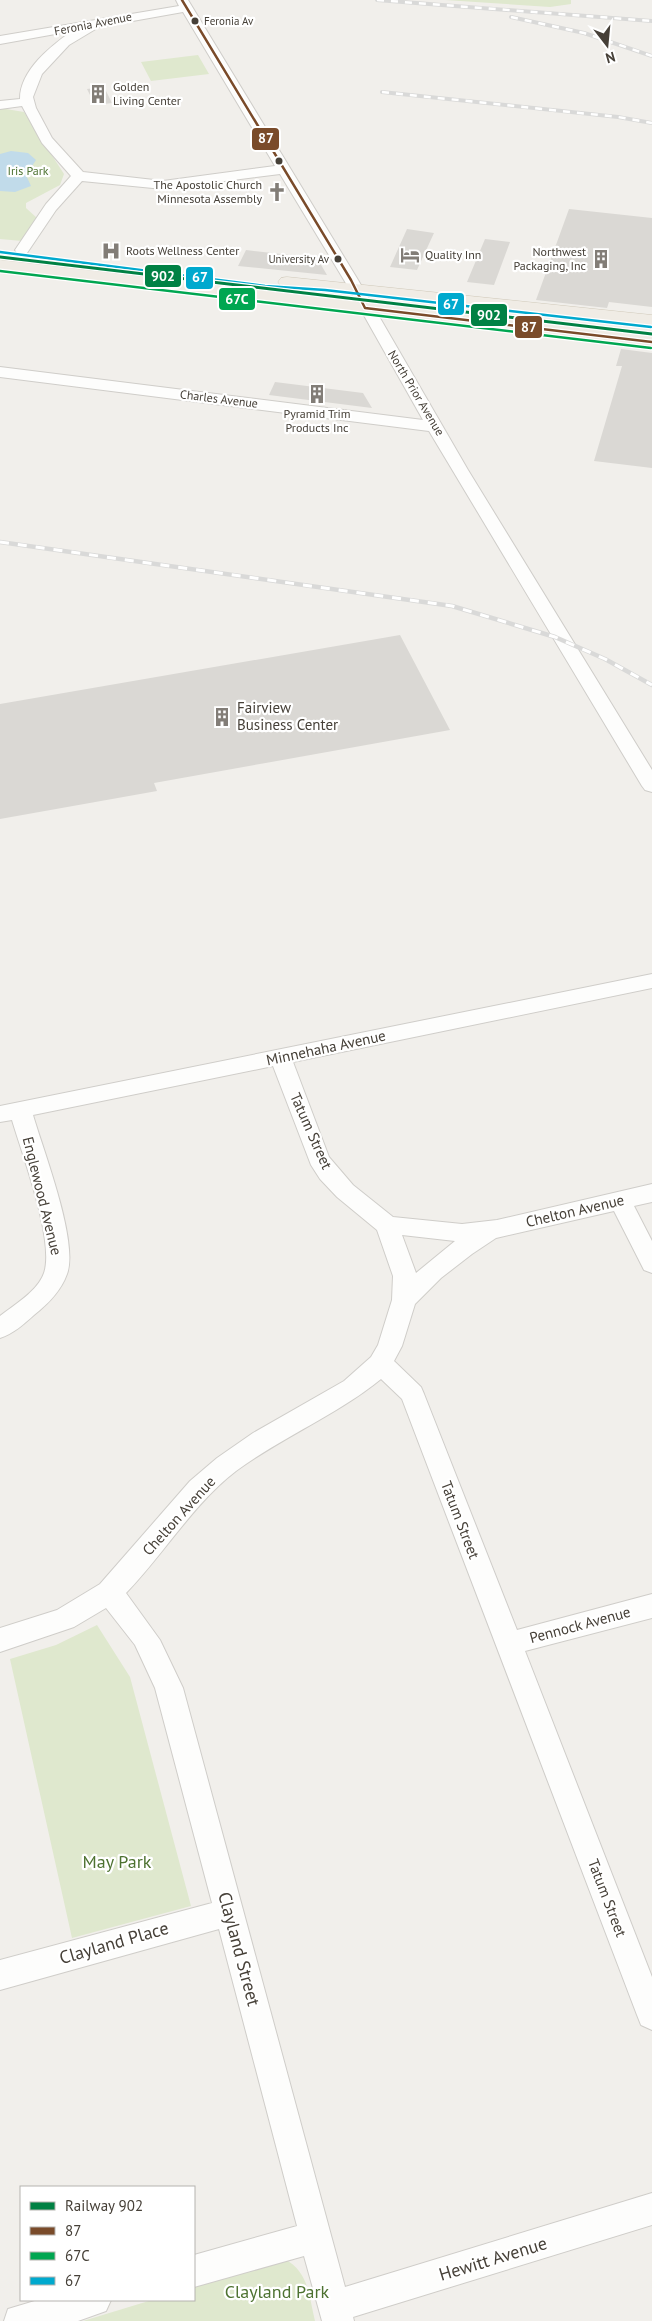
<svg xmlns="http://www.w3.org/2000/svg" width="652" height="2321" viewBox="0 0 652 2321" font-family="'PT Sans',sans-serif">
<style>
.green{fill:#dfe8ce}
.water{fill:#c1dbea}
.building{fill:#dad8d4}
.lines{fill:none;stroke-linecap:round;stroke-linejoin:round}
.minor-casing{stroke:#cfcdc9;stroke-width:2}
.major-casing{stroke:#d1cabb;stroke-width:1}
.minor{fill:#fdfdfc;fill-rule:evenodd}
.major{fill:#f0ece5;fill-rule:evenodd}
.rail-far1-casing{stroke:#d9d9d8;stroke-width:4}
.rail-casing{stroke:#d9d9d8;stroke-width:4.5}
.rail-far1{stroke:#fff;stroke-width:2.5;stroke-dasharray:7;stroke-linecap:butt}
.rail{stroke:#fff;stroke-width:3;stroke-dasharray:9;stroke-linecap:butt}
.bus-1-casing{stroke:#fff;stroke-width:5}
.bus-2-casing{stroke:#fff;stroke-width:5}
.bus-3-casing{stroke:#fff;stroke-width:5}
.bus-1{stroke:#7a4b2a;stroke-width:2.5}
.bus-2{stroke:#00a651;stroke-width:2.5}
.bus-3{stroke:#00a9ce;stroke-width:2.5}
.rail-1-casing{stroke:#fff;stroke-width:5.5}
.rail-1{stroke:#008144;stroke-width:3}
.bus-dot{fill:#464038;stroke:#fff;stroke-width:2}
.labels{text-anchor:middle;stroke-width:4.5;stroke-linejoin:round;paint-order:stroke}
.far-bus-label{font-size:11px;fill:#464038;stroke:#fff;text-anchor:start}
.far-street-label{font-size:12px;fill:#464038;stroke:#fff}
.far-poi-label{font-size:12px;fill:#464038;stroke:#fff;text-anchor:start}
.far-park-label{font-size:12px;fill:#4d7231;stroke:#fff}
.poi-label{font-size:15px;fill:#464038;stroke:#fff;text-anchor:start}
.street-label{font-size:15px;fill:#464038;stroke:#fff}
.near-park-label{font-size:18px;fill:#4d7231;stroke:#fff}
.near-street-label{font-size:18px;fill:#464038;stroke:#fff}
.line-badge{stroke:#fff;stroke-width:2}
.badge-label{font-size:14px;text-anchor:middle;font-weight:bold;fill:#fff}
</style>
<rect width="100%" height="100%" fill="#f1efeb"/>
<!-- green -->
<path class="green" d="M445 0H571V4L550 7Z
M198 55 209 74 151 81 141 62Z
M0 108 24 112 64 174 60 185 26 203V208L37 218 22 241 0 239Z
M97 1625 130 1677 191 1906 72 1938 10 1659 56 1645Z
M284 2259C309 2271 309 2297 315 2321H83L152 2300H194V2287Z"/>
<!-- water -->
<path class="water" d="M11 151 28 153 36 160 26 175 31 186 15 192 0 191V154Z"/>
<!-- building -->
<path class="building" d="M104 87 112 103 95 105 87 89Z
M569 209 652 218V307L609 302 607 308 536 300Z
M407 229 434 233 417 270 390 267Z
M485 239 510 242 494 285 467 282Z
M246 250 317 258 327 275 238 266Z
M621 349 652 353V468L594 461 622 366H616Z
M275 382 363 393 372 408 269 395Z
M400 635 450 730 154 783 157 791 0 819V704Z"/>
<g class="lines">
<!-- minor casing -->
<g class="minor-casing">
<path id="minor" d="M176 0H188L358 280 468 470 652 770V792L645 790 642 786 429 431 0 377V367L423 420 344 280 280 174 163 189 82 181 56 210 27 253H17L15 250 46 204 71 176 42 143 22 106 0 109V101L20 99C20 70 51 46 72 31L0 44V36L179 6ZM183 12 275 166 163 181 83 172 52 138 36 108 33 97 42 74 69 45 99 27Z
M652 974V988L293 1062 329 1157 353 1185 393 1217 462 1224 497 1220 652 1184V1202L634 1206 652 1241V1273L644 1270 614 1211 496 1238 472 1254 441 1278 415 1304 402 1346 394 1361 421 1387 424 1394 517 1630 652 1594V1618L525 1651 652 1977V2030L641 2025 637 2015 402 1399 381 1379C337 1415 282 1437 236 1471 193 1504 164 1554 126 1593L160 1640 183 1688 345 2287 652 2193V2225L353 2317 354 2321H322L304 2256 194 2287V2255L297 2226 219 1929 0 1990V1960L212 1903 155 1688 135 1645 106 1608 74 1627 0 1652V1628L57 1610 100 1584 190 1481 217 1458 253 1433 344 1381 371 1357 378 1345 392 1300 393 1276 377 1230 337 1197 320 1179 311 1165 273 1066 33 1115C43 1150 79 1242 67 1274 61 1291 48 1304 34 1315 24 1324 13 1334 0 1338V1316C14 1305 38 1291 44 1273 55 1241 22 1154 12 1120L0 1122V1106ZM402 1235 455 1241 416 1273Z
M38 2300H111L106 2311 78 2321H4L8 2309Z"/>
</g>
<!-- major casing -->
<g class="major-casing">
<path id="major" d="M0 260 652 336V348L0 270Z
M287 277 652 315V327L281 286 278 282 281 278Z"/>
</g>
<!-- minor -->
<use href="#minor" class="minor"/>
<!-- major -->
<use href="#major" class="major"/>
<!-- rail-far1 casing -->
<g class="rail-far1-casing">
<path id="rail-far1" d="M377 0 652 21
M511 17 584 33 652 56
M382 92 618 117 652 123"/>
</g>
<!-- rail casing -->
<g class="rail-casing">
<path id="rail" d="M0 542 452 606 555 637 605 659 652 685"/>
</g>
<!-- rail-far1 -->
<use href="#rail-far1" class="rail-far1"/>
<!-- rail -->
<use href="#rail" class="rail"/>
<!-- bus-1 casing -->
<g class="bus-1-casing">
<path id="bus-1" d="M182 0 351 280 365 308 652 342"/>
</g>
<!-- bus-2 casing -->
<g class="bus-2-casing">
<path id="bus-2" d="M0 271 651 348"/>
</g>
<!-- bus-3 casing -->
<g class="bus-3-casing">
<path id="bus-3" d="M0 252 265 286 325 290 651 327"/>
</g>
<!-- bus-1 -->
<use href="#bus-1" class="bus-1"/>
<!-- bus-2 -->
<use href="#bus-2" class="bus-2"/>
<!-- bus-3 -->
<use href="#bus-3" class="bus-3"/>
<!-- rail-1 casing -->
<g class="rail-1-casing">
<path id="rail-1" d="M0 257 652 334"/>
</g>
<!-- rail-1 -->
<use href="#rail-1" class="rail-1"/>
</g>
<!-- icons -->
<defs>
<g id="building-bare" transform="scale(1.5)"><path d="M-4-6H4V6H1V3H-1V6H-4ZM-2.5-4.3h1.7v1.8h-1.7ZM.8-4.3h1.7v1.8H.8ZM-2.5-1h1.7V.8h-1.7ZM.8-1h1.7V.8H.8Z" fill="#827d77" stroke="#fff" stroke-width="2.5" paint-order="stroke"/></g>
<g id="church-bare" transform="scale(1.5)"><path d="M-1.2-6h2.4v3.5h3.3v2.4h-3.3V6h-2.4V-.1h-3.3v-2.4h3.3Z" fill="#827d77" stroke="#fff" stroke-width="2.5" paint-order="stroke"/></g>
<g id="hospital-bare" transform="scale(1.5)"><path d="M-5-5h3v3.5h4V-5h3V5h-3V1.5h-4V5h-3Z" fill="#827d77" stroke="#fff" stroke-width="2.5" paint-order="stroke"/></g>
<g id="hotel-bare" transform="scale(1.5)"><path d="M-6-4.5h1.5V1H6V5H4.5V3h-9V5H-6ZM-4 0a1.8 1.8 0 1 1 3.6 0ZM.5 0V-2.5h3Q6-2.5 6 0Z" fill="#827d77" stroke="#fff" stroke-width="2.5" paint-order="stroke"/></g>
</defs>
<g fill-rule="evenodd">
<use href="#building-bare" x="98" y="94"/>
<use href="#church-bare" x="277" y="192"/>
<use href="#hospital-bare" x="111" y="251"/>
<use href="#hotel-bare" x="410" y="255"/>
<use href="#building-bare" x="601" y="259"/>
<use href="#building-bare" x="317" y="394"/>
<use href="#building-bare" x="222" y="717"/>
</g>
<!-- markers -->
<g class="bus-dot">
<circle cx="195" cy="21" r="4.5"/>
<circle cx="279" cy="161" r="4.5"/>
<circle cx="338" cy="259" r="4.5"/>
</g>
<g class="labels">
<!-- far-bus labels -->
<g class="far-bus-label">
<text x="204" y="25">Feronia Av</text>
<text x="329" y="263" text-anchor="end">University Av</text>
</g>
<!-- far-street labels -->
<g class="far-street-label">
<text transform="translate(93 24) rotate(-11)" y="4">Feronia Avenue</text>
<text transform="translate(416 393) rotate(59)" y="4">North Prior Avenue</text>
<text transform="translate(219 399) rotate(7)" y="4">Charles Avenue</text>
</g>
<!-- far-poi labels -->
<g class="far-poi-label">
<text x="113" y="91">Golden<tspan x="113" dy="14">Living Center</tspan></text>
<text x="262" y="189" text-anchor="end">The Apostolic Church<tspan x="262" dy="14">Minnesota Assembly</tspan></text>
<text x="126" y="255">Roots Wellness Center</text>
<text x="586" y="256" text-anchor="end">Northwest<tspan x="586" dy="14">Packaging, Inc</tspan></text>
<text x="425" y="259">Quality Inn</text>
<text x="317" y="418" text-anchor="middle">Pyramid Trim<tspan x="317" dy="14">Products Inc</tspan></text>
</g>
<!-- far-park labels -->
<g class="far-park-label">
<text x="28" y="175">Iris Park</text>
</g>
<!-- poi labels -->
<g class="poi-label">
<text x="237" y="713">Fairview<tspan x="237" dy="17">Business Center</tspan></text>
</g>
<!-- street labels -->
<g class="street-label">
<text transform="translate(326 1048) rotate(-12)" y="5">Minnehaha Avenue</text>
<text transform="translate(311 1131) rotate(66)" y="5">Tatum Street</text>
<text transform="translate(42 1196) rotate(76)" y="5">Englewood Avenue</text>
<text transform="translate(575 1211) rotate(-13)" y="5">Chelton Avenue</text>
<text transform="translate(179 1516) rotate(-48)" y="5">Chelton Avenue</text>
<text transform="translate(460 1520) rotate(69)" y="5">Tatum Street</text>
<text transform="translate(580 1625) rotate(-15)" y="5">Pennock Avenue</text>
<text transform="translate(607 1898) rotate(69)" y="5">Tatum Street</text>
</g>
<!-- near-park labels -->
<g class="near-park-label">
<text x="117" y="1868">May Park</text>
<text x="277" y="2298">Clayland Park</text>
</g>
<!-- near-street labels -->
<g class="near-street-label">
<text transform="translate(114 1943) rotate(-16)" y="6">Clayland Place</text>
<text transform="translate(239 1949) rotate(75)" y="6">Clayland Street</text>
<text transform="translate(493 2259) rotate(-17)" y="6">Hewitt Avenue</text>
</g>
</g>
<g class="line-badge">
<rect x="251" y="127" width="29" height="24" rx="5" fill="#7a4b2a"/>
<rect x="144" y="264" width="38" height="24" rx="5" fill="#008144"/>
<rect x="185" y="266" width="29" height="24" rx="5" fill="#00a9ce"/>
<rect x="218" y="287" width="38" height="24" rx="5" fill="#00a651"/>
<rect x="437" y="292" width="28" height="24" rx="5" fill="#00a9ce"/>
<rect x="470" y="303" width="38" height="24" rx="5" fill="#008144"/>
<rect x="514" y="315" width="29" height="24" rx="5" fill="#7a4b2a"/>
</g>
<g class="badge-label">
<text x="266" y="143">87</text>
<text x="163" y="281">902</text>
<text x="200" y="282">67</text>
<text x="237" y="304">67C</text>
<text x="451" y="309">67</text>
<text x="489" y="320">902</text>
<text x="529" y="332">87</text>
</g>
<!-- legend -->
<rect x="20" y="2186" width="175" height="115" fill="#ffffff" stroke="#b5b3af"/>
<rect x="30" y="2202" width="25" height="8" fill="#008144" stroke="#b5b3af"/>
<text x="65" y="2211" font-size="15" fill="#464038">Railway 902</text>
<rect x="30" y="2227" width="25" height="8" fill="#7a4b2a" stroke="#b5b3af"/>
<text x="65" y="2236" font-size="15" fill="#464038">87</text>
<rect x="30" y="2252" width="25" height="8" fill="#00a651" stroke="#b5b3af"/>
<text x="65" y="2261" font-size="15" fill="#464038">67C</text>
<rect x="30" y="2277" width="25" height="8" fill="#00a9ce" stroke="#b5b3af"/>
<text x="65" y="2286" font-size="15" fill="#464038">67</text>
<!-- north arrow -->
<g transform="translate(607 45) rotate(164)" stroke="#ffffff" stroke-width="4" paint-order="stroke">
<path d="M0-4L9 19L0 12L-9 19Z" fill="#464038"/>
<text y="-8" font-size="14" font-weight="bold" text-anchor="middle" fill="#464038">N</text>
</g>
</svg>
